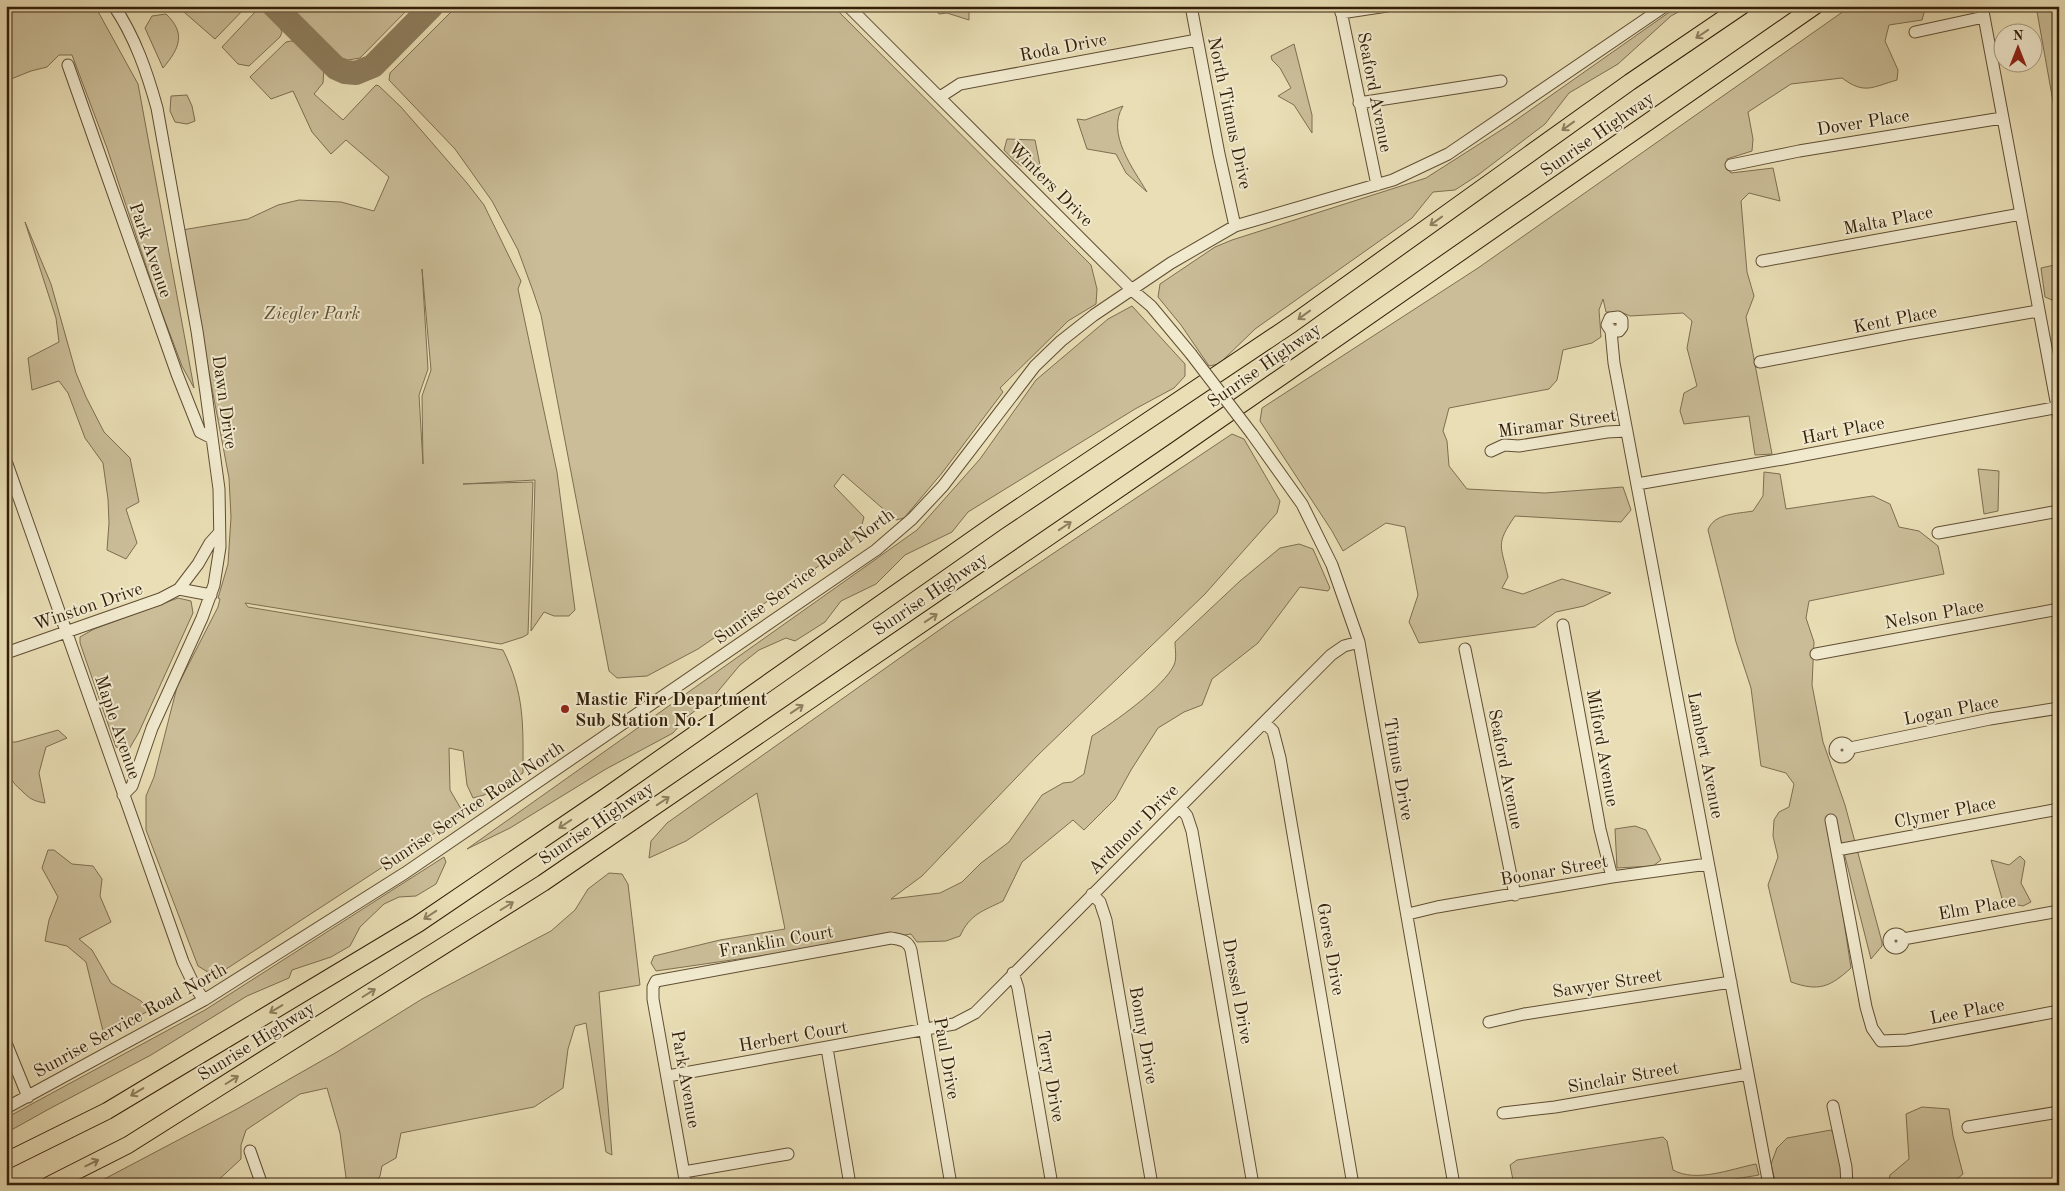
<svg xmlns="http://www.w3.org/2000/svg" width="2065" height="1191" viewBox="0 0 2065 1191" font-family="'Old Standard TT',serif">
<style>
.green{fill:#cabd98;stroke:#7e6e50;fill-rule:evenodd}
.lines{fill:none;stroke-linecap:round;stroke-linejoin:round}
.taxiway{stroke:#8e7e5e;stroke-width:24}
.minor-casing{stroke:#604e33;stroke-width:13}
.highway-casing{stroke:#321e08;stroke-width:18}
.minor{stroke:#f1eacf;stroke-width:11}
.highway{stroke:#e9deb5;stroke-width:16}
.minor-bridge-casing{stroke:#604e33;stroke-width:13;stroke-linecap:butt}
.minor-bridge{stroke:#f1eacf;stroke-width:11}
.oneway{stroke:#8e7e5e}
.poi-dot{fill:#8f2418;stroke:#f1eacf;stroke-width:2}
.labels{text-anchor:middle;stroke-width:4;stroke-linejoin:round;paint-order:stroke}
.street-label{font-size:18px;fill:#321e08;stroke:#f1eacf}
.park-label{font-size:18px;font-style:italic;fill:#604e33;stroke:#f1eacf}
.poi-label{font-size:18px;font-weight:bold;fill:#321e08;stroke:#f1eacf;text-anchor:start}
</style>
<rect width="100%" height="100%" fill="#e9deb5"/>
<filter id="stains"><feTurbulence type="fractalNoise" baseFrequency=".004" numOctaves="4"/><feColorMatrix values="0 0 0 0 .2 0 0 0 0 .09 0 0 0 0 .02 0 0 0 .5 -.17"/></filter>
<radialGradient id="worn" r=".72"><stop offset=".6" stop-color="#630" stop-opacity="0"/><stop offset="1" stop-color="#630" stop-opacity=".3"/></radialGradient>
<!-- green -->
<path class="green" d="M6 6H95L138 84 194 388 182 366 159 305 107 148 72 55H59L47 67 31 71 6 81Z
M177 6H247L215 39Z
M285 6H411L360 58 348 60 333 55Z
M457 6H833L1091 265 1097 289 1096 304 1068 321 1000 388 1003 392 942 473 904 518 896 520 843 474 834 486 864 517 860 532 845 548 698 649 647 676 617 678 609 671 541 315 533 291 518 250 492 201 455 149 389 80 390 73Z
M933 6H969V20L947 13 939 14Z
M1678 6H1689L1671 16 1618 64 1569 93 1545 124 1478 175 1455 190 1433 192 1412 218 1255 329 1219 364 1209 366 1181 325 1158 297 1160 284 1215 247 1232 240 1426 178 1509 125Z
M1851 6H1926L1922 20 1889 25 1885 41 1898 70 1897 80C1872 87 1865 95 1842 78L1791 84 1748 112 1753 139 1752 151 1727 159V168L1731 173 1773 168 1780 201 1749 193 1741 201 1747 272 1754 296 1746 317 1772 454 1755 455 1749 416 1684 424 1680 411 1684 393 1697 386 1687 348 1692 321 1683 313 1630 316 1623 313 1606 312 1603 299 1599 310 1601 337 1592 343 1563 350 1557 380 1549 389 1449 408 1443 431 1447 441 1449 466 1467 489 1545 493 1623 487 1631 510 1621 522 1515 516C1495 545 1501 545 1508 577L1502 588 1523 594 1562 579 1611 593 1584 606 1556 612 1535 627 1419 643 1409 622 1418 595 1405 527 1386 523 1343 551 1332 531 1260 421 1262 408 1478 268Z
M2036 6H2059V135Z
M261 10C272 13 278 22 282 32L280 37 249 66 238 64 222 47 255 12Z
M166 14C186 33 180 48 163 68L145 28 152 16Z
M291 41 299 43 324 68 323 83 314 94 343 120 376 85 379 86 401 107 467 183 484 205 521 281 518 289 557 472 575 610 569 616H554L544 612 531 631 535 480 463 484 533 482 528 634 523 637 501 644 245 603 248 607 503 650C525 694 523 726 523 773L484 795 473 798 467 785 463 751 449 748 450 790 464 814 217 975 211 974 198 966 146 830V796L154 777 177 687 218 607 220 599 218 598 228 564 231 517 229 478 182 230 248 219 278 205 299 200 341 202 374 211 389 177 346 140 331 154 312 132 293 91 271 99 250 77 286 42ZM422 269 431 370 422 396 423 464 419 395 428 369Z
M1294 44 1312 115V133L1294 105 1278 96 1291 88 1280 68 1272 60 1271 56Z
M187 95 192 106 195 121 187 124 175 122 170 111 171 96Z
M1123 106C1106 134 1133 168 1147 192L1126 173 1116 154 1087 149 1077 119 1085 120Z
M1007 139 1035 140 1041 170C1023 171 1016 163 1004 150Z
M25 222 51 284 76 373 86 397 104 432 130 458 139 502 126 509 137 543 126 559 107 550 109 523 108 499 103 463 85 438 68 393 59 381 32 390 28 358 59 342 56 318Z
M2059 264V298L2052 300 2045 297 2041 268Z
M1132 306 1185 364V376L1174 388 1135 409 968 512 952 532 905 555 876 584 841 601 825 622 795 641 786 638 759 650 740 665 714 696 687 717 673 733 606 769 510 828 467 849 917 530 980 459 1036 380 1108 319Z
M1232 434 1244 439 1280 501 1277 513 1205 594 1038 755 922 876 891 899 940 893 962 882 981 863 1009 842 1042 795 1063 783 1072 782 1084 774 1092 736C1113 723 1164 687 1174 665 1177 659 1175 649 1175 642L1240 581 1280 548 1299 544 1313 549 1330 588 1328 591 1300 587 1258 643 1212 679 1202 705 1184 712 1158 728 1131 770 1115 799 1084 830 1073 820 1022 862 1003 901C983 911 970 914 960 936L946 941 917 942 911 934 656 971 651 963 654 956 720 940 785 929 757 793 686 841 649 858 651 841 667 823 952 621Z
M1978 469 1999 471 1998 511 1984 514Z
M1764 472 1780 474 1786 509 1873 496 1890 504 1899 527 1919 531 1938 546 1944 574 1809 601 1806 618 1814 642 1812 685 1823 742 1845 805 1882 942V946L1871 959 1837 825 1833 849 1851 968C1830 987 1819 992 1791 982L1768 885 1778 857 1773 836 1774 820 1779 812 1789 807 1794 784 1786 773 1761 766 1751 688 1736 642 1708 530C1714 513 1737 514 1753 511L1763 496Z
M178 598 191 601 193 613 139 732 128 751 116 747 80 643V637L94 629Z
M58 730 67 738 46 747 39 773 45 803C33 801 30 799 21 790 4 776 6 763 6 742H16Z
M1635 826 1646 830 1661 860 1653 866 1617 868 1615 829Z
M48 850H54L72 864 93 866 102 879 100 896 111 922 79 939 92 950 111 983 141 1001 150 1010 104 1035 86 962 67 946 45 941 49 920 58 897 42 868Z
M2020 856 2025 861 2021 883 2031 902 2023 906 2003 902 1991 860 2009 865Z
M444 857 446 862 436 884 416 896 399 897 384 904 360 927 350 946 331 957 292 970 289 978 247 996 151 1055 49 1109 6 1133V1118L205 1010Z
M609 873 622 874 628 884 640 985 599 992 612 1155 606 1152 586 1023 575 1026 568 1049 563 1088 534 1107 401 1133 396 1158 382 1166 380 1176 374 1185H347L340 1133 327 1088 300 1094 246 1130 241 1145V1159L213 1185H93L237 1109 337 1052 422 999 551 931 575 910 588 889Z
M1922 1107 1949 1109 1953 1136 1963 1174C1946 1191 1911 1185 1888 1185L1890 1175 1909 1159 1906 1114Z
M1831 1130 1836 1138 1844 1185H1776L1771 1164 1777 1148 1787 1138Z
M1663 1137 1667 1141 1673 1170C1697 1183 1730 1169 1756 1164L1759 1175 1717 1182V1185H1514L1510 1165 1517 1160Z"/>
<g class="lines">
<!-- taxiway -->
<path class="taxiway" d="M274 6 336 68 345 72 356 73 373 66 432 6"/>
<!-- minor casing -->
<g class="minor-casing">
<path id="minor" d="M114 6C135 37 147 72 157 108L197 331 206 393 219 489 220 547 214 585 202 618 152 728 132 786 123 795
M848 6 1132 290 1151 306 1191 354
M1191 6 1219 154 1235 226
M1340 6 1377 185
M1982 6 2059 417
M1341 13 1387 6
M1915 32 1984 17
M68 65 177 374 200 432 212 438
M940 97 960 84 1197 40
M1359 103 1501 81
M1731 165 1799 151 2002 118
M1762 261 2021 214
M1611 331H1619L1622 327V320L1618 317 1610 318 1607 325 1611 331 1614 363 1769 1185
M1760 362 1906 334 2038 311
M1252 434 1302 504 1332 565 1359 642 1454 1185
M1491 451 1504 445 1519 446 1607 432 1627 431
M6 461 183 962 195 987 204 1000
M1637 484 1783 459 2059 407
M1938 533 2059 511
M179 589 211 595
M1563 625 1600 829 1612 877
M1465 649 1515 895
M6 653 160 599 179 589 198 564 210 543 219 533
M1816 654 2059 609
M1265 723 1273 731 1280 758 1353 1185
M1835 750a7 7 0 1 1 14 0a7 7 0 1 1-14 0Z
M1850 748 1990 719 2059 708
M1180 807 1187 816 1192 831 1253 1185
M1831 820 1866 1007 1872 1028 1881 1041 1907 1040 2059 1011
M1837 850 2059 809
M1092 894 1100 902 1106 920 1152 1185
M1408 914 1437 907 1612 877 1708 864
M1889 941a7 7 0 1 1 14 0a7 7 0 1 1-14 0Z
M1903 939 2059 911
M1013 973 1018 988 1052 1185
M1489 1022 1524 1014 1731 982
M6 1043 28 1097
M827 1048 850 1185
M668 1076 954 1024 975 1013 1331 655 1344 646 1359 642
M1833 1106 1846 1167 1847 1185
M6 1108 204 1000 405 873 876 550 912 519 943 486 1035 366 1061 341 1094 315 1171 263 1235 226 1393 180 1448 154 1665 6
M1503 1113 1555 1107 1748 1074
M1968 1127 2059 1112
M250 1151 262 1185
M684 1172 788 1154
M686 1185 653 999V987L656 981 891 938C901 940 908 940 911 950L951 1185"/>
</g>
<!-- highway casing -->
<g class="highway-casing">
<path id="highway" d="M6 1161 107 1111 418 924 605 797 997 522 1292 324 1630 82 1742 6
M49 1185 128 1145 543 883 1176 450 1815 6"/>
</g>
<!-- minor -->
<use href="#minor" class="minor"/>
<!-- highway -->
<use href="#highway" class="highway"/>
<!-- minor-bridge casing -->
<g class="minor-bridge-casing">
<path id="minor-bridge" d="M1191 354 1252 434"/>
</g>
<!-- minor-bridge -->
<use href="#minor-bridge" class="minor-bridge"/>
</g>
<!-- one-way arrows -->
<defs><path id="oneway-shaft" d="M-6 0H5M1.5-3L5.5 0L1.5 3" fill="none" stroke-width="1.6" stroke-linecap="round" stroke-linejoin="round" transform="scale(1.25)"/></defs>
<g class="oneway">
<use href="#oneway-shaft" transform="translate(1702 34) rotate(146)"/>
<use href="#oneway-shaft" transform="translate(1568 126) rotate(144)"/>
<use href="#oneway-shaft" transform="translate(1436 221) rotate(144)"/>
<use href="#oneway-shaft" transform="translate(1304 315) rotate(144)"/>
<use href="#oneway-shaft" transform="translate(1065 526) rotate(-34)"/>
<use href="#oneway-shaft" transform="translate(931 618) rotate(-34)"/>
<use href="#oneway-shaft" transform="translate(797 709) rotate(-34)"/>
<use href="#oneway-shaft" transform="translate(663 801) rotate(-34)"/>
<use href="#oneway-shaft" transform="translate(565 824) rotate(146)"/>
<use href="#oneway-shaft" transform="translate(507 906) rotate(-32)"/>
<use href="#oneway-shaft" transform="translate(430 915) rotate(146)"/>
<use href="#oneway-shaft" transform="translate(369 993) rotate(-32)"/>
<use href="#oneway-shaft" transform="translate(276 1009) rotate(149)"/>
<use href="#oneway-shaft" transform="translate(232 1080) rotate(-32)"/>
<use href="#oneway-shaft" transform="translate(137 1092) rotate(149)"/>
<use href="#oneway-shaft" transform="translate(92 1163) rotate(-26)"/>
</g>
<!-- markers -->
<circle class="poi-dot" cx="565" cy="709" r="5"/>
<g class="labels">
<!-- street labels -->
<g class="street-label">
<text transform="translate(1063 47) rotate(-11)" y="6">Roda Drive</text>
<text transform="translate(1375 92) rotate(79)" y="6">Seaford Avenue</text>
<text transform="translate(1230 113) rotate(78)" y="6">North Titmus Drive</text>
<text transform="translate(1863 122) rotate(-9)" y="6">Dover Place</text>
<text transform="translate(1597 134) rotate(-35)" y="6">Sunrise Highway</text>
<text transform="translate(1051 184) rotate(45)" y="6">Winters Drive</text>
<text transform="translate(1888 220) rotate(-11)" y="6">Malta Place</text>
<text transform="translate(151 250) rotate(71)" y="6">Park Avenue</text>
<text transform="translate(1895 319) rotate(-11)" y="6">Kent Place</text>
<text transform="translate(1264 365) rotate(-35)" y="6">Sunrise Highway</text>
<text transform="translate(225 402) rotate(82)" y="6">Dawn Drive</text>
<text transform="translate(1557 423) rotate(-8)" y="6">Miramar Street</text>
<text transform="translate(1843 430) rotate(-11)" y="6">Hart Place</text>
<text transform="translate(804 576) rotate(-36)" y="6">Sunrise Service Road North</text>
<text transform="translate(930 594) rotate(-34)" y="6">Sunrise Highway</text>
<text transform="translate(88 606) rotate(-19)" y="6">Winston Drive</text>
<text transform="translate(1934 614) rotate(-10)" y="6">Nelson Place</text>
<text transform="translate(1951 710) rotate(-11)" y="6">Logan Place</text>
<text transform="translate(118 727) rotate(71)" y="6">Maple Avenue</text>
<text transform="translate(1603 748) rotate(80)" y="6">Milford Avenue</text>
<text transform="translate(1706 755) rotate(79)" y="6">Lambert Avenue</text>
<text transform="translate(1399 769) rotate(80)" y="6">Titmus Drive</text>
<text transform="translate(1506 769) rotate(79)" y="6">Seaford Avenue</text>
<text transform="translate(472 806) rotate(-34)" y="6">Sunrise Service Road North</text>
<text transform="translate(1945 812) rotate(-11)" y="6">Clymer Place</text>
<text transform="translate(596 823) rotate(-34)" y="6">Sunrise Highway</text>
<text transform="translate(1133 829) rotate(-45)" y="6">Ardmour Drive</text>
<text transform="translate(1554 870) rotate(-10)" y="6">Boonar Street</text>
<text transform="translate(1977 907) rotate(-10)" y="6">Elm Place</text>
<text transform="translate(776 941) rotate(-10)" y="6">Franklin Court</text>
<text transform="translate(1331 949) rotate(80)" y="6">Gores Drive</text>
<text transform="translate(1607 983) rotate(-9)" y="6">Sawyer Street</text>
<text transform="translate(1238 991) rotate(80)" y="6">Dressel Drive</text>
<text transform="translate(1967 1011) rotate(-11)" y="6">Lee Place</text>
<text transform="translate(130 1020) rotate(-29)" y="6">Sunrise Service Road North</text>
<text transform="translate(1144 1035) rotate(80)" y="6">Bonny Drive</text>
<text transform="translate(793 1036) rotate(-10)" y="6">Herbert Court</text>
<text transform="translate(256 1041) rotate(-32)" y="6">Sunrise Highway</text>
<text transform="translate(947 1058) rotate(80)" y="6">Paul Drive</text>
<text transform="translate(1051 1076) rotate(80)" y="6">Terry Drive</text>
<text transform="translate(1623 1077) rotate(-10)" y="6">Sinclair Street</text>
<text transform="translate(686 1079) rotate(80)" y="6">Park Avenue</text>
</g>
<!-- park labels -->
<g class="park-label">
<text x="312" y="319">Ziegler Park</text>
</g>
<!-- poi labels -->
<g class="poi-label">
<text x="575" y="705">Mastic Fire Department<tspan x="575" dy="21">Sub Station No. 1</tspan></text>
</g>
</g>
<!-- margin -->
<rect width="2065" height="1191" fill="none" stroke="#e9deb5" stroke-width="25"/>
<rect x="8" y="8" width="2050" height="1176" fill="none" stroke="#321e08" stroke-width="2.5"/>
<rect x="12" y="12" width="2040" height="1166" fill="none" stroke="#321e08"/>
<!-- north arrow -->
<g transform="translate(2018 48)"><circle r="24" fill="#f1eacf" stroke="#a5987f"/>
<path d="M0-4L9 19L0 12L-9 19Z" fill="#8f2418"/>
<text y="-8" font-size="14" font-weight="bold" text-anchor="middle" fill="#321e08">N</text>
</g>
<rect width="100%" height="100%" filter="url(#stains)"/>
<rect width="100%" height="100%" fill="url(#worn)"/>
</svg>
